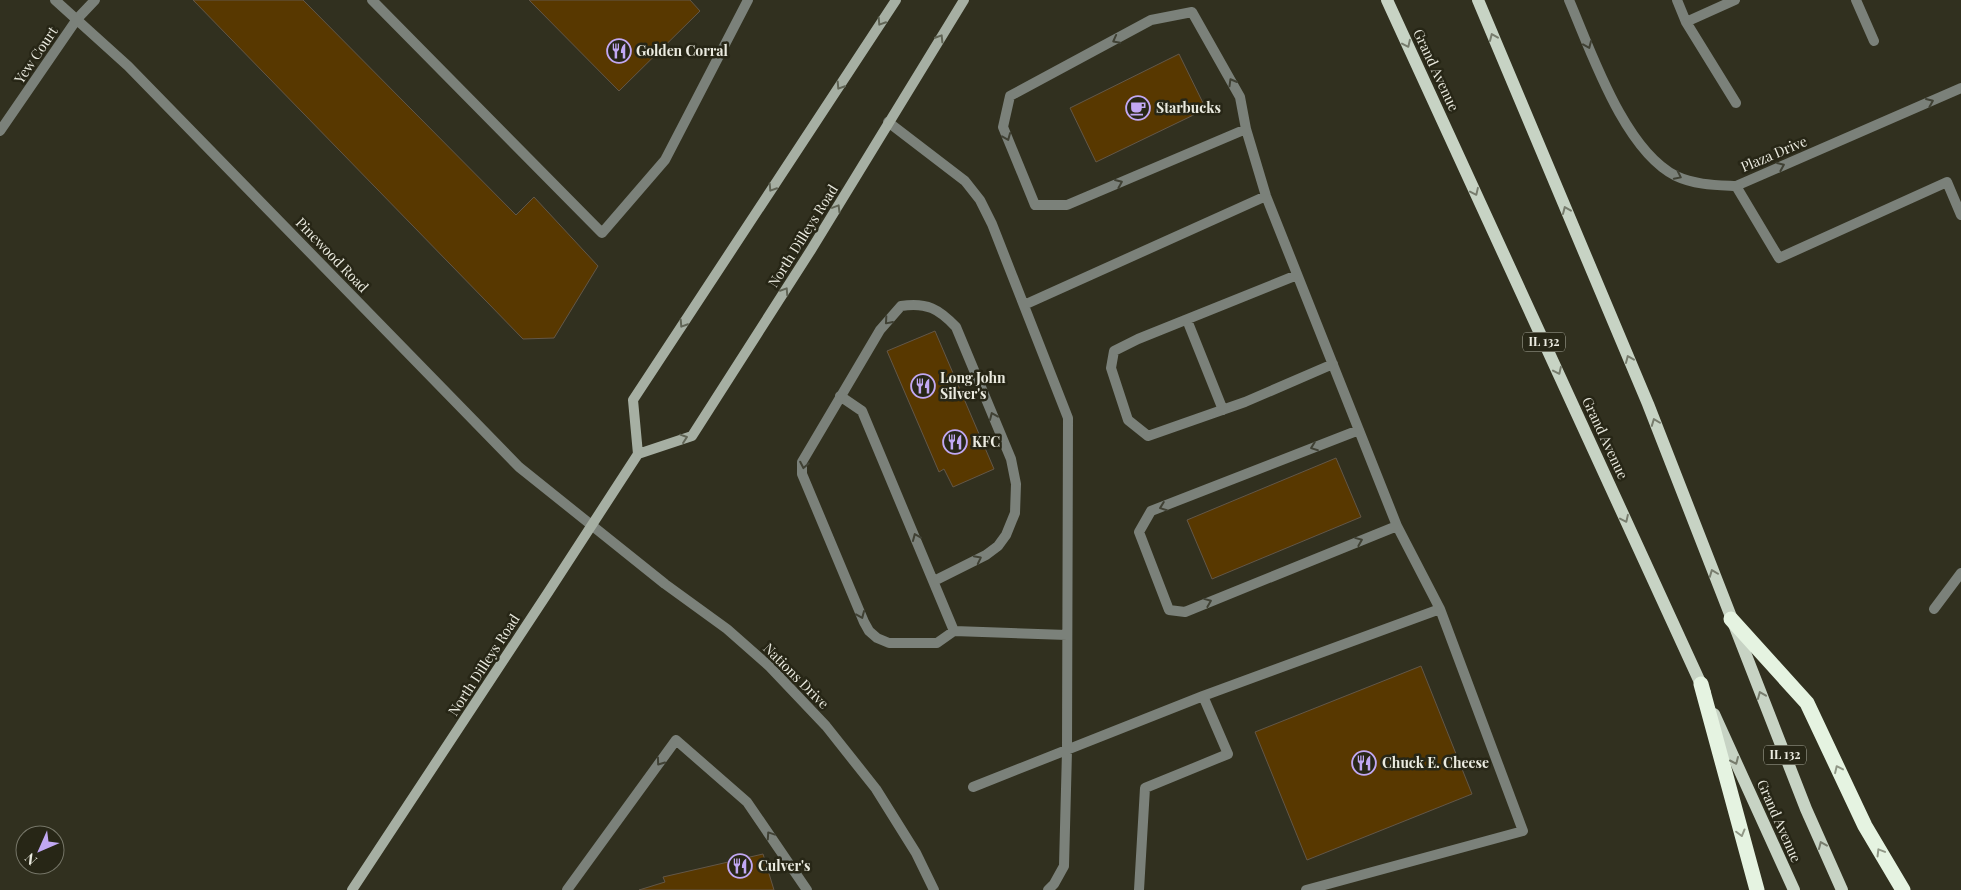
<svg xmlns="http://www.w3.org/2000/svg" width="1961" height="890" viewBox="0 0 1961 890" font-family="'Playfair Display',serif">
<style>
.building{fill:#583800;stroke:#635748}
.lines{fill:none;stroke-linecap:round;stroke-linejoin:round}
.lane{stroke:#7b817a;stroke-width:10}
.street{stroke:#7b817a;stroke-width:10}
.secondary{stroke:#a6afa3;stroke-width:10}
.primary{stroke:#c7d3c4;stroke-width:12}
.highway{stroke:#e5f3e1;stroke-width:15}
.oneway{stroke:#606455}
.oneway2{stroke:#777c6d}
.oneway3{stroke:#404134}
.oneway4{stroke:#909786}
.labels{text-anchor:middle;stroke-width:5;stroke-linejoin:round;paint-order:stroke}
.shield{fill:#272616;stroke:#b0b0a3;stroke-width:1}
.shield-label{font-size:12px;font-weight:bold;fill:#ebebe0}
.poi-label{font-size:14px;font-weight:bold;fill:#ebebe0;stroke:#272616;text-anchor:start}
.street-label{font-size:14px;fill:#ebebe0;stroke:#272616}
</style>
<rect width="100%" height="100%" fill="#31301f"/>
<!-- building -->
<path class="building" d="M193 0H303L516 215 534 197 598 266 554 338 523 339Z
M529 0H690L700 11 619 91Z
M1179 54 1206 109 1096 162 1070 108Z
M935 331 994 469 953 487 944 469 939 472 887 351Z
M1336 458 1361 517 1212 579 1187 520Z
M1421 666 1472 794 1307 860 1255 732Z
M763 854 774 890H639L665 882 663 877Z"/>
<g class="lines">
<!-- lane -->
<path class="lane" d="M372 0 602 233 665 160 748 0
M1677 0 1686 22 1736 103
M1856 0 1874 41
M77 19 95 0
M1686 22 1735 0
M888 122 965 181 980 200 992 224 1068 418 1067 751 1064 866 1054 884 1048 890
M1246 129 1067 205H1035L1003 127 1010 96 1151 20 1192 12 1240 97 1246 129 1266 196 1397 526 1440 609 1523 831 1306 890
M1736 186 1779 258 1947 182 1961 215
M1297 275 1138 339 1114 351 1111 368 1128 420 1148 436 1245 402 1333 364
M1024 305 1266 196
M1187 320 1223 410
M840 396 862 411 954 631
M1359 430 1151 511 1139 532 1169 610 1185 612 1397 526
M934 581 986 555 998 546 1006 535 1015 513 1016 484 1011 459 956 327C939 309 927 302 901 306L880 330 802 462V474L864 622 869 631 877 638 889 643H937L954 631 1067 635
M1934 609 1961 573
M973 787 1203 696 1440 609
M567 890 676 740 747 802 807 890
M1139 890 1145 788 1228 754 1203 696"/>
<!-- street -->
<path class="street" d="M55 0 128 66 519 467 665 584 727 629 770 667 826 726 876 789 916 853 934 890
M1569 0C1591 51 1624 150 1676 176 1695 185 1716 185 1736 186L1961 88
M0 131 77 19"/>
<!-- secondary -->
<path class="secondary" d="M638 454 692 436 811 250 964 0
M352 890 549 591 638 454 633 400 896 0"/>
<!-- primary -->
<path class="primary" d="M1387 0 1705 693
M1478 0 1648 404 1806 809 1842 890
M1714 714 1794 890"/>
<!-- highway -->
<path class="highway" d="M1731 619 1807 703 1865 826 1903 890
M1701 684 1757 890"/>
</g>
<!-- one-way arrows -->
<defs><path id="oneway-chevron" d="M-2-3.5L2.5 0L-2 3.5" fill="none" stroke-width="1.6" stroke-linecap="round" stroke-linejoin="round" transform="scale(1.25)"/></defs>
<g class="oneway">
<use href="#oneway-chevron" transform="translate(881 22) rotate(123)"/>
<use href="#oneway-chevron" transform="translate(940 38) rotate(-58)"/>
<use href="#oneway-chevron" transform="translate(840 86) rotate(123)"/>
<use href="#oneway-chevron" transform="translate(772 188) rotate(123)"/>
<use href="#oneway-chevron" transform="translate(837 208) rotate(-59)"/>
<use href="#oneway-chevron" transform="translate(785 291) rotate(-57)"/>
<use href="#oneway-chevron" transform="translate(683 324) rotate(123)"/>
<use href="#oneway-chevron" transform="translate(684 438) rotate(-19)"/>
</g>
<g class="oneway2">
<use href="#oneway-chevron" transform="translate(1493 37) rotate(-113)"/>
<use href="#oneway-chevron" transform="translate(1407 44) rotate(65)"/>
<use href="#oneway-chevron" transform="translate(1475 192) rotate(65)"/>
<use href="#oneway-chevron" transform="translate(1566 210) rotate(-113)"/>
<use href="#oneway-chevron" transform="translate(1629 359) rotate(-113)"/>
<use href="#oneway-chevron" transform="translate(1558 371) rotate(65)"/>
<use href="#oneway-chevron" transform="translate(1655 422) rotate(-111)"/>
<use href="#oneway-chevron" transform="translate(1625 519) rotate(65)"/>
<use href="#oneway-chevron" transform="translate(1713 573) rotate(-111)"/>
<use href="#oneway-chevron" transform="translate(1761 695) rotate(-112)"/>
<use href="#oneway-chevron" transform="translate(1735 761) rotate(66)"/>
<use href="#oneway-chevron" transform="translate(1822 845) rotate(-113)"/>
</g>
<g class="oneway3">
<use href="#oneway-chevron" transform="translate(1116 40) rotate(152)"/>
<use href="#oneway-chevron" transform="translate(1588 45) rotate(67)"/>
<use href="#oneway-chevron" transform="translate(1232 82) rotate(-120)"/>
<use href="#oneway-chevron" transform="translate(1930 102) rotate(-23)"/>
<use href="#oneway-chevron" transform="translate(1007 137) rotate(68)"/>
<use href="#oneway-chevron" transform="translate(1781 166) rotate(-23)"/>
<use href="#oneway-chevron" transform="translate(1678 176) rotate(26)"/>
<use href="#oneway-chevron" transform="translate(1119 183) rotate(-23)"/>
<use href="#oneway-chevron" transform="translate(888 321) rotate(131)"/>
<use href="#oneway-chevron" transform="translate(993 416) rotate(-113)"/>
<use href="#oneway-chevron" transform="translate(1314 447) rotate(159)"/>
<use href="#oneway-chevron" transform="translate(804 465) rotate(101)"/>
<use href="#oneway-chevron" transform="translate(1163 507) rotate(159)"/>
<use href="#oneway-chevron" transform="translate(916 537) rotate(-113)"/>
<use href="#oneway-chevron" transform="translate(1359 541) rotate(-22)"/>
<use href="#oneway-chevron" transform="translate(978 559) rotate(-27)"/>
<use href="#oneway-chevron" transform="translate(1208 602) rotate(-22)"/>
<use href="#oneway-chevron" transform="translate(861 615) rotate(67)"/>
<use href="#oneway-chevron" transform="translate(660 762) rotate(126)"/>
<use href="#oneway-chevron" transform="translate(770 835) rotate(-124)"/>
</g>
<g class="oneway4">
<use href="#oneway-chevron" transform="translate(1838 769) rotate(-115)"/>
<use href="#oneway-chevron" transform="translate(1741 833) rotate(75)"/>
<use href="#oneway-chevron" transform="translate(1880 852) rotate(-121)"/>
</g>
<!-- icons -->
<defs>
<g id="restaurant-ring" transform="scale(1.25)"><circle r="9.5" fill="#272616" stroke="#c1a8f3" stroke-width="1.5"/><path d="M-5-6h1v4h1v-4h1v4h1v-4h1v5L-1.5 .5V6h-2V.5L-5-1ZM5-6V6H3V1.5H1.5Q1.5-4 5-6Z" fill="#c1a8f3"/></g>
<g id="cafe-ring" transform="scale(1.25)"><circle r="9.5" fill="#272616" stroke="#c1a8f3" stroke-width="1.5"/><path d="M-5.5-4.5H6V0H3Q3 3.5 0 3.5H-2.5Q-5.5 3.5-5.5 0ZM3-3.2v2h1.7v-2ZM-6 4.5H4V6H-6Z" fill="#c1a8f3"/></g>
</defs>
<g fill-rule="evenodd">
<use href="#restaurant-ring" x="619" y="51"/>
<use href="#cafe-ring" x="1138" y="108"/>
<use href="#restaurant-ring" x="923" y="386"/>
<use href="#restaurant-ring" x="955" y="442"/>
<use href="#restaurant-ring" x="1364" y="763"/>
<use href="#restaurant-ring" x="740" y="866"/>
</g>
<g class="labels">
<!-- shield labels -->
<g class="shield">
<rect x="1523" y="332.5" width="42" height="19" rx="4"/>
<rect x="1764" y="745.5" width="42" height="19" rx="4"/>
</g>
<g class="shield-label">
<text x="1544" y="346">IL 132</text>
<text x="1785" y="759">IL 132</text>
</g>
<!-- poi labels -->
<g class="poi-label">
<text x="636" y="56">Golden Corral</text>
<text x="1156" y="113">Starbucks</text>
<text x="940" y="383">Long John<tspan x="940" dy="16">Silver's</tspan></text>
<text x="972" y="447">KFC</text>
<text x="1382" y="768">Chuck E. Cheese</text>
<text x="758" y="871">Culver's</text>
</g>
<!-- street labels -->
<g class="street-label">
<text transform="translate(36 55) rotate(-56)" y="5">Yew Court</text>
<text transform="translate(1436 70) rotate(65)" y="5">Grand Avenue</text>
<text transform="translate(1774 154) rotate(-23)" y="5">Plaza Drive</text>
<text transform="translate(803 236) rotate(-58)" y="5">North Dilleys Road</text>
<text transform="translate(332 255) rotate(46)" y="5">Pinewood Road</text>
<text transform="translate(1605 438) rotate(65)" y="5">Grand Avenue</text>
<text transform="translate(484 665) rotate(-57)" y="5">North Dilleys Road</text>
<text transform="translate(796 676) rotate(45)" y="5">Nations Drive</text>
<text transform="translate(1779 821) rotate(66)" y="5">Grand Avenue</text>
</g>
</g>
<!-- north arrow -->
<g transform="translate(40 850) rotate(225)"><circle r="24" fill="#272616" stroke="#757567"/>
<path d="M0-4L9 19L0 12L-9 19Z" fill="#c1a8f3"/>
<text y="-8" font-size="14" font-weight="bold" text-anchor="middle" fill="#ebebe0">N</text>
</g>
</svg>
